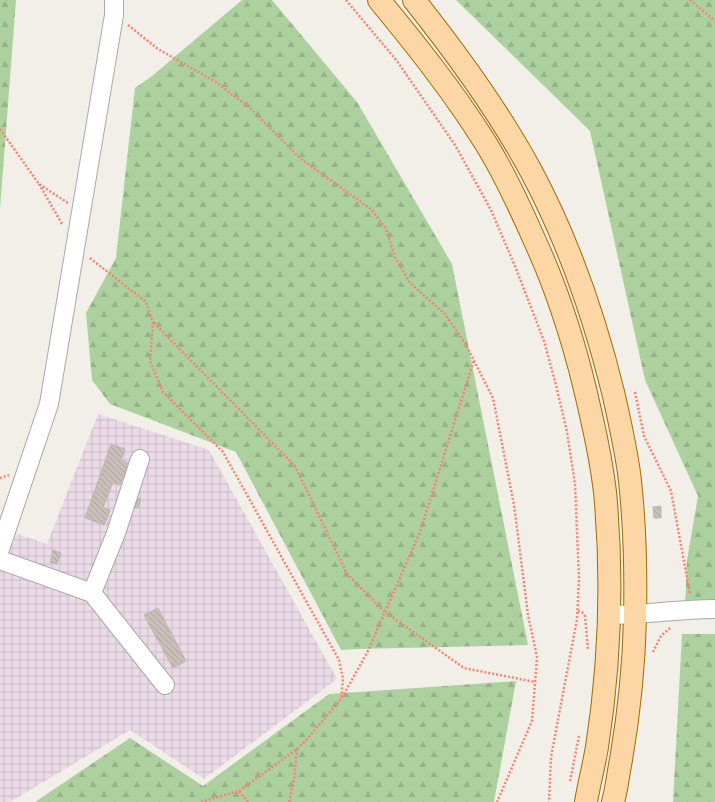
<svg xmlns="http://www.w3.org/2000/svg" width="715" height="802" viewBox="0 0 715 802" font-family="'PT Sans Narrow',sans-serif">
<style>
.industrial{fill:url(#industrial-grid)}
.forest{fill:url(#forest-firs)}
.building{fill:url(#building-back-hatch);stroke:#c4b6ab}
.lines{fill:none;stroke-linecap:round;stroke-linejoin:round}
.minor-casing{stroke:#a9a9a9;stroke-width:20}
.major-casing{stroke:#a06b00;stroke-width:24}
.path{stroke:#fa8072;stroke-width:2.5;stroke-dasharray:2 2;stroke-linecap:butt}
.minor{stroke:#fff;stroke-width:18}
.major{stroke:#fcd6a4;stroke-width:22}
</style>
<defs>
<pattern id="industrial-grid" width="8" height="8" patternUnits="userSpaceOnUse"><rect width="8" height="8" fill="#ebdbe8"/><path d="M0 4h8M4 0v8" fill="none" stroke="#c9bcc7"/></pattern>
<pattern id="forest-firs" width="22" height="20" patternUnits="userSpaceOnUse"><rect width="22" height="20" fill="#add19e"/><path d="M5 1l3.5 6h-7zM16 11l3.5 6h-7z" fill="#95b388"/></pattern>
<pattern id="building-back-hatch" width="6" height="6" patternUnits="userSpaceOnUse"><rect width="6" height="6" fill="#c7bfb8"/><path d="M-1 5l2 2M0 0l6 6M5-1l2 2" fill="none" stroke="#aba49e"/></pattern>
</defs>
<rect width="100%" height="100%" fill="#f2efe9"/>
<!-- industrial -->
<path class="industrial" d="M98 414 209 450 337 679 204 779 130 730 10 802H0V528L47 544Z"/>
<!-- forest -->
<path class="forest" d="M0 0H16L0 209Z
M242 0H272L357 102 452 264 528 645 357 649 341 650 236 452 110 404 92 380 86 313 116 258 135 88 152 76Z
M456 0H715V607L685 608 687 560 698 496 645 380 590 131Z
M682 634H715V802H673Z
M516 681 494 802H35L130 738 203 786 329 694Z"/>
<!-- building -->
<path class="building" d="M111 444 125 449 121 460 128 463 120 485 113 482 103 508 110 510 104 525 85 518Z
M135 498 141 499 138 508 133 507Z
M661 506V518H654L653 507Z
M53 550 61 553 57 564 50 562Z
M158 608 186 661 173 668 144 615Z"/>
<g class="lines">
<!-- minor casing -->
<g class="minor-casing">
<path id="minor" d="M0 549 49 404 114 15V0
M0 560 92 593 165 685
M92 593 116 533 140 459
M609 615C644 615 679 609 715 609"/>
</g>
<!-- major casing -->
<g class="major-casing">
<path id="major" d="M379 0C416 45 452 90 483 139 503 170 519 205 534 239 560 295 578 355 591 415 597 441 602 467 605 492 613 577 610 663 597 747 594 765 589 784 586 802
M414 0C457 54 498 110 531 171 569 242 595 318 614 396 620 424 627 453 630 481 635 527 636 573 635 618 634 666 629 713 621 760 618 774 617 788 613 802"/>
</g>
<!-- path -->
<path class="path" d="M346 0 397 61 455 145 491 210 515 266 544 341 556 385 567 432 575 484 579 578 577 619 551 757 549 802
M690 0 715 21
M128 25 158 49 216 82 250 108 300 158 372 210 386 229 395 257 410 283 445 314 465 343 493 398 514 505 528 615 537 657 532 721 497 802
M0 129 39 184 68 203
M39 184 62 224
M90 258 146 302 153 323 150 361 163 392 223 452 339 660 343 679 341 699
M154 323 295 466 347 574 385 612 464 668 535 682
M635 392 644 436 671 491 690 594
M0 478 9 475
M578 611 582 612 585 616 588 650
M653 652 661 636 670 628
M570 781 579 736
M239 791 297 749 308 738 341 699 367 653 420 532 474 360
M201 802 239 791 248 802
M289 802 294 779 297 749"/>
<!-- minor -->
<use href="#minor" class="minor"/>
<!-- major -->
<use href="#major" class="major"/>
</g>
</svg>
